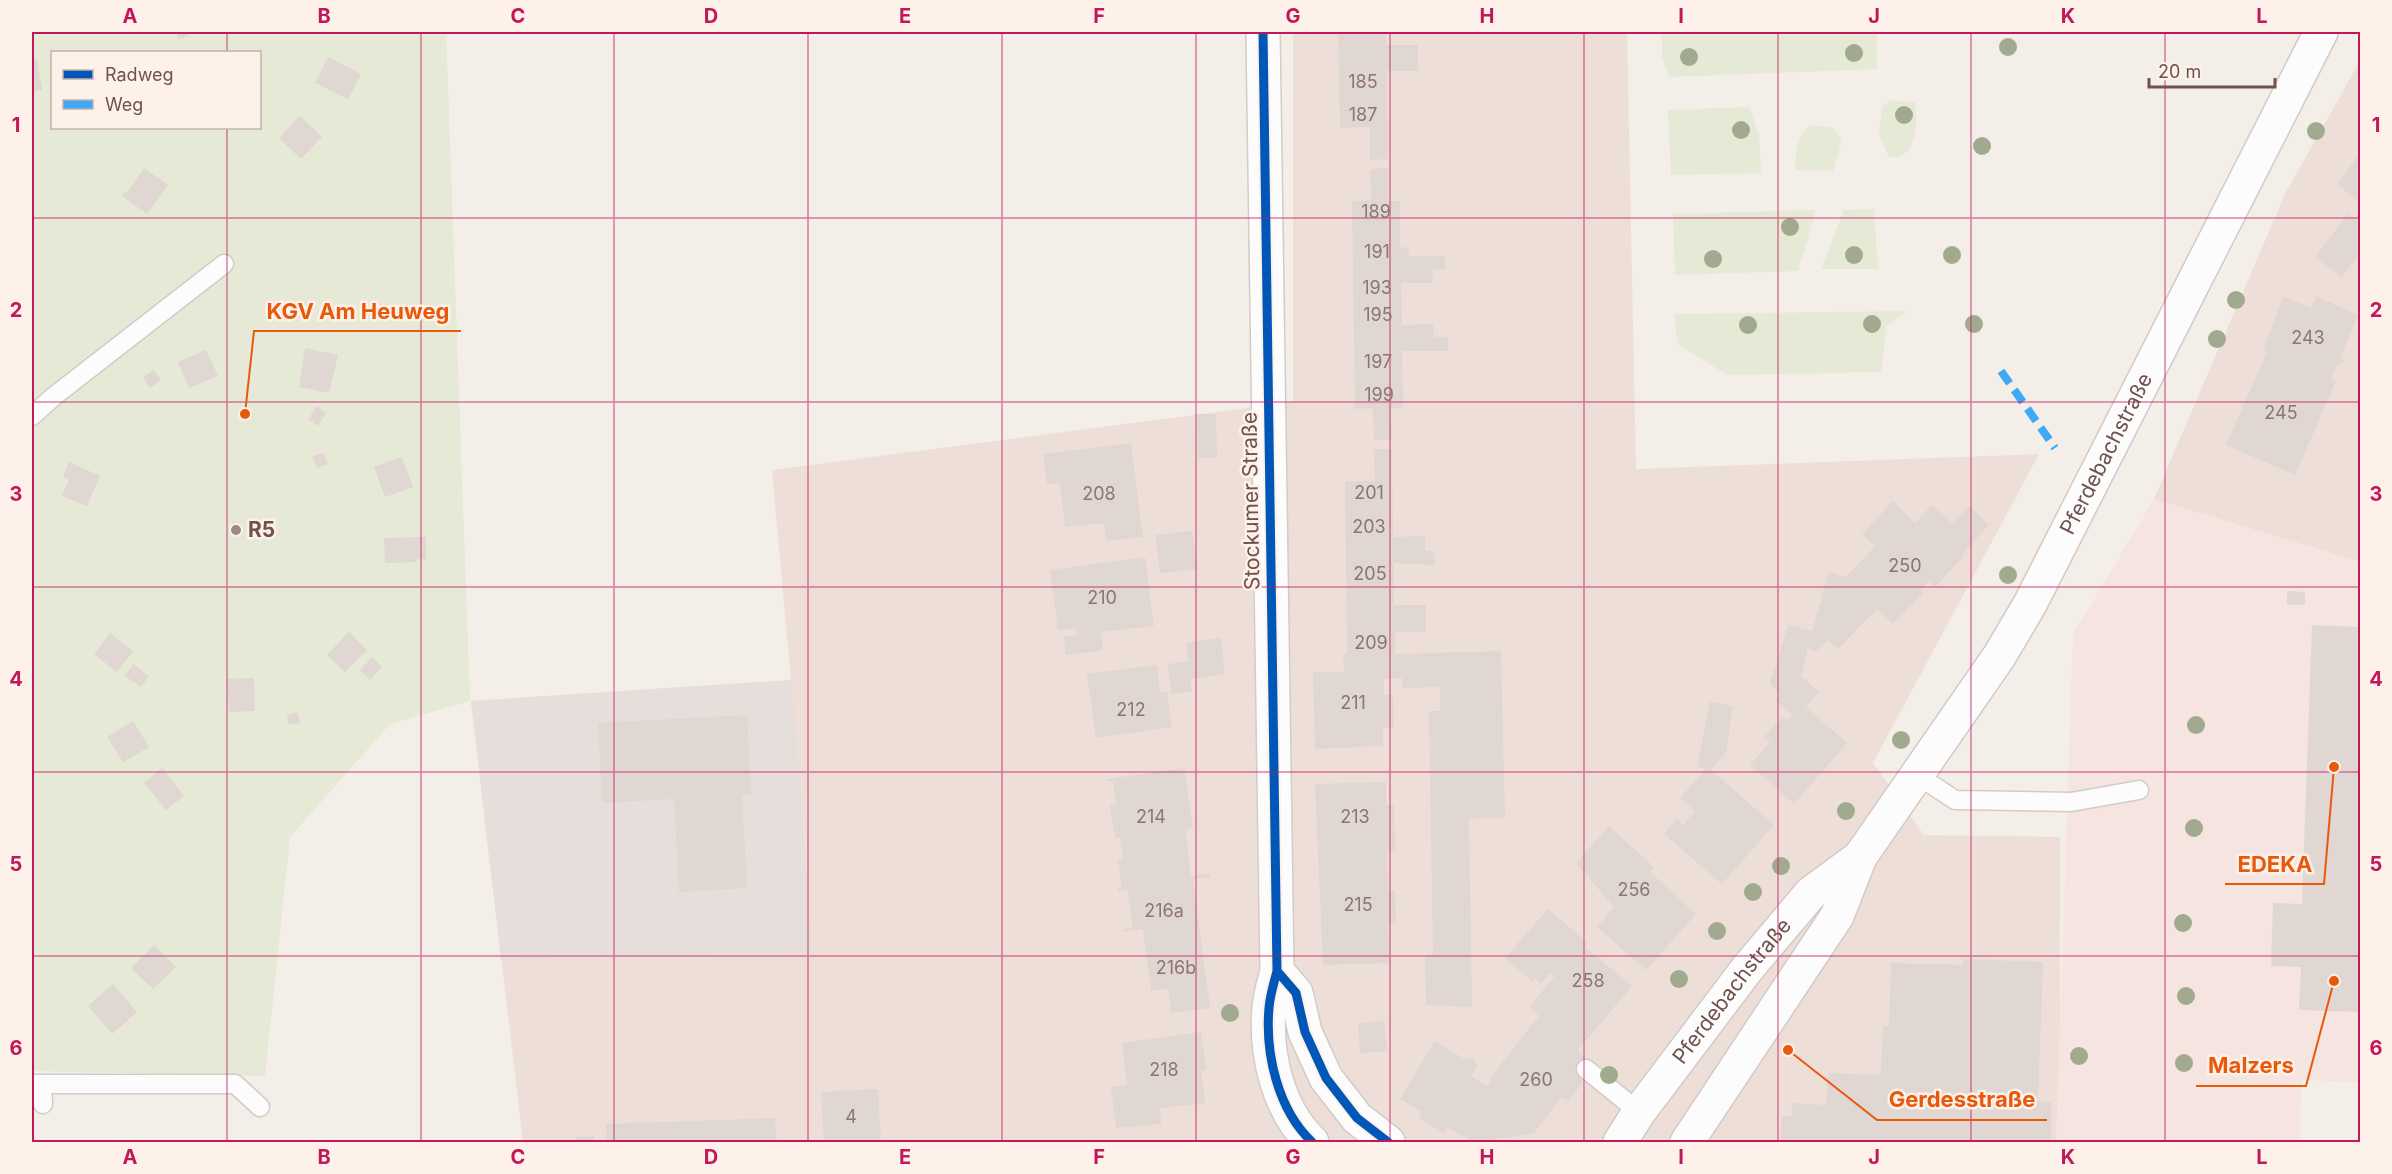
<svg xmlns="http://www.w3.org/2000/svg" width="2392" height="1174" viewBox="0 0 2392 1174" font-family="Inter,sans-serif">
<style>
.residential{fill:#eddfd7}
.commercial{fill:#f6e4e0}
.industrial{fill:#e6deda}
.green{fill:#e5e9d5;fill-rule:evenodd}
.building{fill:#e0d6d2}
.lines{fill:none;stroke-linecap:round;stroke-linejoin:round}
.lane-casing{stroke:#d3cbc7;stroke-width:21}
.street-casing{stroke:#d3cbc7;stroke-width:36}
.secondary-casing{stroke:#d3c9c6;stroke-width:36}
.lane{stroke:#fdfcfc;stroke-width:18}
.street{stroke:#fdfcfc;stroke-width:33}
.secondary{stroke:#fdfcfc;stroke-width:33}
.quiet{stroke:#3fa9f5;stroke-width:8;stroke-dasharray:15 8;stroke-linecap:butt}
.cycleway-casing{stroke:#fdf1ea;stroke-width:13}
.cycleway{stroke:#0057b8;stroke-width:9}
.tree{fill:#a1aa8f}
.grid{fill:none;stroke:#c2185b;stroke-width:1.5;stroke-opacity:0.55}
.poi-dot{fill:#9e8984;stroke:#fdf1ea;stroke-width:2}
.labels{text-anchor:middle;stroke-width:5;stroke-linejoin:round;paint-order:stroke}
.number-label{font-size:18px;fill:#8d7570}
.street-label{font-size:21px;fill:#6f524d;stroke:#fdf1ea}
.poi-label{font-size:21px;font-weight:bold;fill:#6f524d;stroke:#fdf1ea;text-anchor:start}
.leader{fill:none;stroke:#e8590c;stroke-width:2}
.callout-dot{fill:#e8590c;stroke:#fdf1ea;stroke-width:2}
.callout-label{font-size:22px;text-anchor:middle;font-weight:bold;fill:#e8590c;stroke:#fdf1ea;stroke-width:5;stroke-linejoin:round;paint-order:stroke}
.neatline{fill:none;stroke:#c2185b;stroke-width:2}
.grid-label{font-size:20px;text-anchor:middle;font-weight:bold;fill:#c2185b}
</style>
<rect width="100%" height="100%" fill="#f4eee9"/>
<!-- residential -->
<path class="residential" d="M1293 32H1627L1636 469 2039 454 1873 763 1924 835 2060 837V1072L2056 1142H523L471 701 791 680 772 470 1293 402Z
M2360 61V562L2154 499 2286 192Z"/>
<!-- commercial -->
<path class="commercial" d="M2154 499 2360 562V1082L2301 1080 2300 1142H2056L2073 634Z"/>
<!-- industrial -->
<path class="industrial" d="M792 680 812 952 501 960 471 701Z"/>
<!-- green -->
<path class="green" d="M32 32H446L470 701 390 724 290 837 265 1076 32 1071ZM52 52H260V128H52Z
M1662 32H1877V69L1669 77 1662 58Z
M1892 100 1915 102C1918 121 1917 164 1888 156L1879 134 1882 106Z
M1749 107 1759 135 1761 173 1671 175 1668 110Z
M1811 125 1833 128 1842 140 1833 171 1795 170C1796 151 1796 138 1811 125Z
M1874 209 1878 269H1821L1844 210Z
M1816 210 1798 271 1675 275 1673 214Z
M1907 311 1886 327 1881 372 1727 375 1678 344 1674 314Z"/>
<!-- building -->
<path class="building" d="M176 32H186L188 36 178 39Z
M1338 32H1386V45H1418V71H1387L1388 159 1370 160V127L1340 128Z
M328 57 361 74 348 99 315 83Z
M37 59 42 90 32 91V60Z
M300 116 322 137 301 159 279 138Z
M2360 153V203L2337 184Z
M144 168 168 185 147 214 121 195 129 190Z
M1388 168V201H1400V248L1409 247 1408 256H1445L1446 269 1432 270 1433 283H1401L1402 325 1433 324 1434 338 1448 337V351H1402L1403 408H1391L1392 440H1374L1373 408 1355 409 1352 201 1371 200 1370 169Z
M2348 214 2360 223V253L2342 277 2315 257Z
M2283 296 2311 308 2316 296 2358 315 2341 356 2344 362 2336 366 2331 378 2336 381 2295 475 2226 445 2267 352 2263 350Z
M305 348 338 355 329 393 299 387Z
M206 350 218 376 189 388 178 362Z
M154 370 161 380 150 388 143 377Z
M317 406 326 413 318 426 308 419Z
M1197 414H1216L1217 458H1198Z
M1131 443 1143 537 1106 541 1104 523 1065 527 1060 483 1047 485 1043 454Z
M1374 449H1392L1393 537 1425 536V551H1434L1435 565 1394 563V605H1426V632H1395V654L1501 651 1505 818 1469 819 1472 1007 1426 1005 1425 956 1433 955 1429 711H1440V687L1402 688V678L1384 679V695H1393L1394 728H1383V746L1315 749 1313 672H1344L1343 654H1347L1345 481H1375Z
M323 453 328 464 317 468 312 457Z
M402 457 413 487 385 497 374 467Z
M69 462 100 476 87 506 62 496 69 479 63 477Z
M1893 501 1915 523 1932 505 1952 523 1969 506 1989 525 1963 553 1965 555 1935 587 1929 581 1920 590 1923 593 1893 624 1877 609 1838 649 1827 640 1815 652 1808 647 1801 676 1819 692 1806 707 1847 743 1794 804 1750 765 1770 742 1764 737 1783 716 1788 720 1793 715 1775 700 1780 693 1770 684 1788 625 1812 631 1829 572 1846 577 1875 546 1862 534Z
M234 521 243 528 237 537 228 531Z
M1192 531 1198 569 1160 573 1155 535Z
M426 537V560L417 559V562L385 563 384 538Z
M1145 557 1154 626 1101 632 1103 650 1066 655 1064 637 1077 635 1076 628 1058 630 1050 570Z
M2287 591 2305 592V605H2287Z
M2312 625 2360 627V1012L2299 1010 2301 967 2271 966 2273 903 2302 904Z
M349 632 367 650 345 672 327 655Z
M110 633 133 651 117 672 94 654Z
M1221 638 1225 674 1190 679 1192 691 1171 694 1168 664 1188 661 1186 643Z
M372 657 382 667 370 680 360 670Z
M133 664 149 676 141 687 125 676Z
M1157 665 1160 693 1167 692 1172 727 1096 738 1087 674Z
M254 678 255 711 229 712 227 679Z
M1710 702 1733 706 1726 752 1711 770 1774 825 1722 884 1664 834 1677 819 1683 825 1695 811 1680 798 1706 769 1697 767Z
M297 712 300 723 289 725 287 715Z
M747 715 751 795H742L747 888 679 892 674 799 602 803 598 723Z
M133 721 149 747 123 762 107 737Z
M162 768 184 796 166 810 144 783Z
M1184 768 1193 828 1185 829 1191 876 1210 873V877L1193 879 1210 1008 1171 1013 1168 988 1151 991 1143 929 1124 932V929L1133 928 1127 889 1119 891 1118 888 1122 887 1118 860 1123 859 1120 838H1115L1110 805H1116L1113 781H1107V779Z
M1386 782V805H1394L1395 851H1387L1388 890H1395L1396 923H1388L1389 963 1323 965 1315 784Z
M1609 826 1654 867 1650 872 1696 914 1646 970 1597 927 1614 907 1576 863Z
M1548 909 1588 943 1585 947 1632 986 1578 1050 1591 1063 1579 1078 1583 1082 1568 1101 1562 1097 1533 1134 1473 1142 1447 1127 1444 1133 1418 1118 1421 1112 1400 1099 1435 1041 1464 1059 1474 1057 1477 1067 1471 1076 1485 1085 1491 1082 1490 1078 1539 1016 1529 1007 1554 977 1550 973 1541 984 1535 978 1532 981 1505 958Z
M154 945 176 967 153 989 131 968Z
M1963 959 2043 962 2038 1101 2051 1102V1142H1781L1782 1116H1792V1103L1826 1105 1828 1073 1881 1075 1883 1026H1889L1891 963 1963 965Z
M113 984 137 1012 112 1034 88 1006Z
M1384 1021 1387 1051 1360 1053 1358 1023Z
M1201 1032 1206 1070 1201 1071 1205 1103 1160 1108 1161 1124 1116 1128 1111 1087 1127 1085 1122 1043Z
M878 1089 881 1142H824L821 1092Z
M775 1118 777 1142H607L606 1124Z
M594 1136V1142H576V1137Z"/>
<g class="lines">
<!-- lane casing -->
<g class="lane-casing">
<path id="lane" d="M32 416 53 397 224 264
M1917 775 1955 800 2071 802 2139 790
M1586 1069 1639 1112
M32 1084H235L260 1107
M42 1084 43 1104"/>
</g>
<!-- street casing -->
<g class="street-casing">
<path id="street" d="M1263 32 1277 971C1274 983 1270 995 1269 1008 1265 1054 1278 1110 1312 1142
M1277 971 1296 993 1305 1032 1326 1078 1357 1118 1388 1142"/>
</g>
<!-- secondary casing -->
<g class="secondary-casing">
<g id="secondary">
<path id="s1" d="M1620 1142 1639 1112 1747 969 1811 893 1860 857"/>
<path id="s2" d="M1687 1142 1837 916 1860 857 2000 655 2030 604 2321 32"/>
</g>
</g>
<!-- lane -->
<use href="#lane" class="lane"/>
<!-- street -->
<use href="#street" class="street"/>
<!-- secondary -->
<use href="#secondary" class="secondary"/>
<!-- quiet -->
<path class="quiet" d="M2001 371 2055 448"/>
<!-- cycleway casing -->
<g class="cycleway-casing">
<path id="cycleway" d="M1263 32 1277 971C1274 983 1270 995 1269 1008 1265 1054 1278 1110 1312 1142
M1277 971 1296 993 1305 1032 1326 1078 1357 1118 1388 1142"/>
</g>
<!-- cycleway -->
<use href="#cycleway" class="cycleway"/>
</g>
<!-- trees -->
<g class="tree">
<circle cx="2008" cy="47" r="9"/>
<circle cx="1854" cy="53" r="9"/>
<circle cx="1689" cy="57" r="9"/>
<circle cx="1904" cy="115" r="9"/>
<circle cx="1741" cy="130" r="9"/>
<circle cx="2316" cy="131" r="9"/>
<circle cx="1982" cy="146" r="9"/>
<circle cx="1790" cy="227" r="9"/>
<circle cx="1854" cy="255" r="9"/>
<circle cx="1952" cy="255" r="9"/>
<circle cx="1713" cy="259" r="9"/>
<circle cx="2236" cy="300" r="9"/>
<circle cx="1872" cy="324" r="9"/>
<circle cx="1974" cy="324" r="9"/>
<circle cx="1748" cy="325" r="9"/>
<circle cx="2217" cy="339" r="9"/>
<circle cx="2008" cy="575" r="9"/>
<circle cx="2196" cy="725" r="9"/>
<circle cx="1901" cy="740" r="9"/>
<circle cx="1846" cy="811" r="9"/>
<circle cx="2194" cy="828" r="9"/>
<circle cx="1781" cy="866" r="9"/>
<circle cx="1753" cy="892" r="9"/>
<circle cx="2183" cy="923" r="9"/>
<circle cx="1717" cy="931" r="9"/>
<circle cx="1679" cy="979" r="9"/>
<circle cx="2186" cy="996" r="9"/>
<circle cx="1230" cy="1013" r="9"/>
<circle cx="2079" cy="1056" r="9"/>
<circle cx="2184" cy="1063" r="9"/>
<circle cx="1609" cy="1075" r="9"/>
</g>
<!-- grid -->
<path class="grid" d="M227 32V52M421 32V1142M614 32V1142M808 32V1142M1002 32V1142M1196 32V1142M1390 32V1142M1584 32V1142M1778 32V1142M1971 32V1142M2165 32V1142M227 128V1142M32 218H2360M32 402H2360M32 587H2360M32 772H2360M32 956H2360"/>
<!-- markers -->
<circle class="poi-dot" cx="236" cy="530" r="6"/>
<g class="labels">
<!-- number labels -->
<g class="number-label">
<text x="1363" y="88">185</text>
<text x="1363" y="121">187</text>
<text x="1376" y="218">189</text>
<text x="1377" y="258">191</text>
<text x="1377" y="294">193</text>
<text x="1378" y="321">195</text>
<text x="2308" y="344">243</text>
<text x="1378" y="368">197</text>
<text x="1379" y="401">199</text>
<text x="2281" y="419">245</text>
<text x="1369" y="499">201</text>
<text x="1099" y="500">208</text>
<text x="1369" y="533">203</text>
<text x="1905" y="572">250</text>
<text x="1370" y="580">205</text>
<text x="1102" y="604">210</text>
<text x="1371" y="649">209</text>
<text x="1353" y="709">211</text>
<text x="1131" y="716">212</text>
<text x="1151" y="823">214</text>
<text x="1355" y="823">213</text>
<text x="1634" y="896">256</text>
<text x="1358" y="911">215</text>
<text x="1164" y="917">216a</text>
<text x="1176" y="974">216b</text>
<text x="1588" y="987">258</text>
<text x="1164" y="1076">218</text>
<text x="1536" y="1086">260</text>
<text x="851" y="1123">4</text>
</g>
<!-- street labels -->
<g class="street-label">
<text dy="7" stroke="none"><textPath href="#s2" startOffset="808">Pferdebachstraße</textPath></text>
<text transform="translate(1251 501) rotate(-91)" y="7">Stockumer Straße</text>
<text dy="7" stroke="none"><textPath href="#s1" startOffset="188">Pferdebachstraße</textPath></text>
</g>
<!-- poi labels -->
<g class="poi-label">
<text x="248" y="537">R5</text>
</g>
</g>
<!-- callouts -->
<path class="leader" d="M245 414L254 331H461M2334 767L2324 884H2225M2334 981L2306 1086H2196M1788 1050L1877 1120H2047"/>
<g class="callout-dot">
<circle cx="245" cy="414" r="6"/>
<circle cx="2334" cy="767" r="6"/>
<circle cx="2334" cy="981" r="6"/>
<circle cx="1788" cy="1050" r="6"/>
</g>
<g class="callout-label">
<text x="358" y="319">KGV Am Heuweg</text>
<text x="2275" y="872">EDEKA</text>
<text x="2251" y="1073">Malzers</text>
<text x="1962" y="1107">Gerdesstraße</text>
</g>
<!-- border -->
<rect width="2392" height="1174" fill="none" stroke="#fdf1ea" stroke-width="66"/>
<!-- legend -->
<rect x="51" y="51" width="210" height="78" fill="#fdf1ea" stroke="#c4b1ab" stroke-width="1.5"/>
<rect x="63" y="70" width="30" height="9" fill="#0057b8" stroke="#c4b1ab" stroke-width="1.5"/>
<text x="105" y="81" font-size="18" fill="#6f524d">Radweg</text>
<rect x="63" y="100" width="30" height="9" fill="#3fa9f5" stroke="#c4b1ab" stroke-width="1.5"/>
<text x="105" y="111" font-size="18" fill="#6f524d">Weg</text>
<!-- scale -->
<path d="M2149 78v9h126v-9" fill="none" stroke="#6f524d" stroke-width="3"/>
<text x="2158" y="78" font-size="18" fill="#6f524d" stroke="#fdf1ea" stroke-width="4.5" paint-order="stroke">20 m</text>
<rect x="33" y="33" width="2326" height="1108" class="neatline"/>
<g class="grid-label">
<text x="130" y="23">A</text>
<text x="324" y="23">B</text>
<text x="518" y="23">C</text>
<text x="711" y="23">D</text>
<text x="905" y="23">E</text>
<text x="1099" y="23">F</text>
<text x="1293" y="23">G</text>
<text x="1487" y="23">H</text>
<text x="1681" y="23">I</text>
<text x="1874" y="23">J</text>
<text x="2068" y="23">K</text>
<text x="2262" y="23">L</text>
<text x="16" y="132">1</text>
<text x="2376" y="132">1</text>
<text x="16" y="317">2</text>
<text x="2376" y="317">2</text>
<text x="16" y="501">3</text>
<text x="2376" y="501">3</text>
<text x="16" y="686">4</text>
<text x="2376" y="686">4</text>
<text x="16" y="871">5</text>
<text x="2376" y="871">5</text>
<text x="16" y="1055">6</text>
<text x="2376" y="1055">6</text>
<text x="130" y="1164">A</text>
<text x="324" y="1164">B</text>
<text x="518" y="1164">C</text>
<text x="711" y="1164">D</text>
<text x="905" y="1164">E</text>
<text x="1099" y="1164">F</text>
<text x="1293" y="1164">G</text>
<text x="1487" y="1164">H</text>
<text x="1681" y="1164">I</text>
<text x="1874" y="1164">J</text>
<text x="2068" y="1164">K</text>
<text x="2262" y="1164">L</text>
</g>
</svg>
